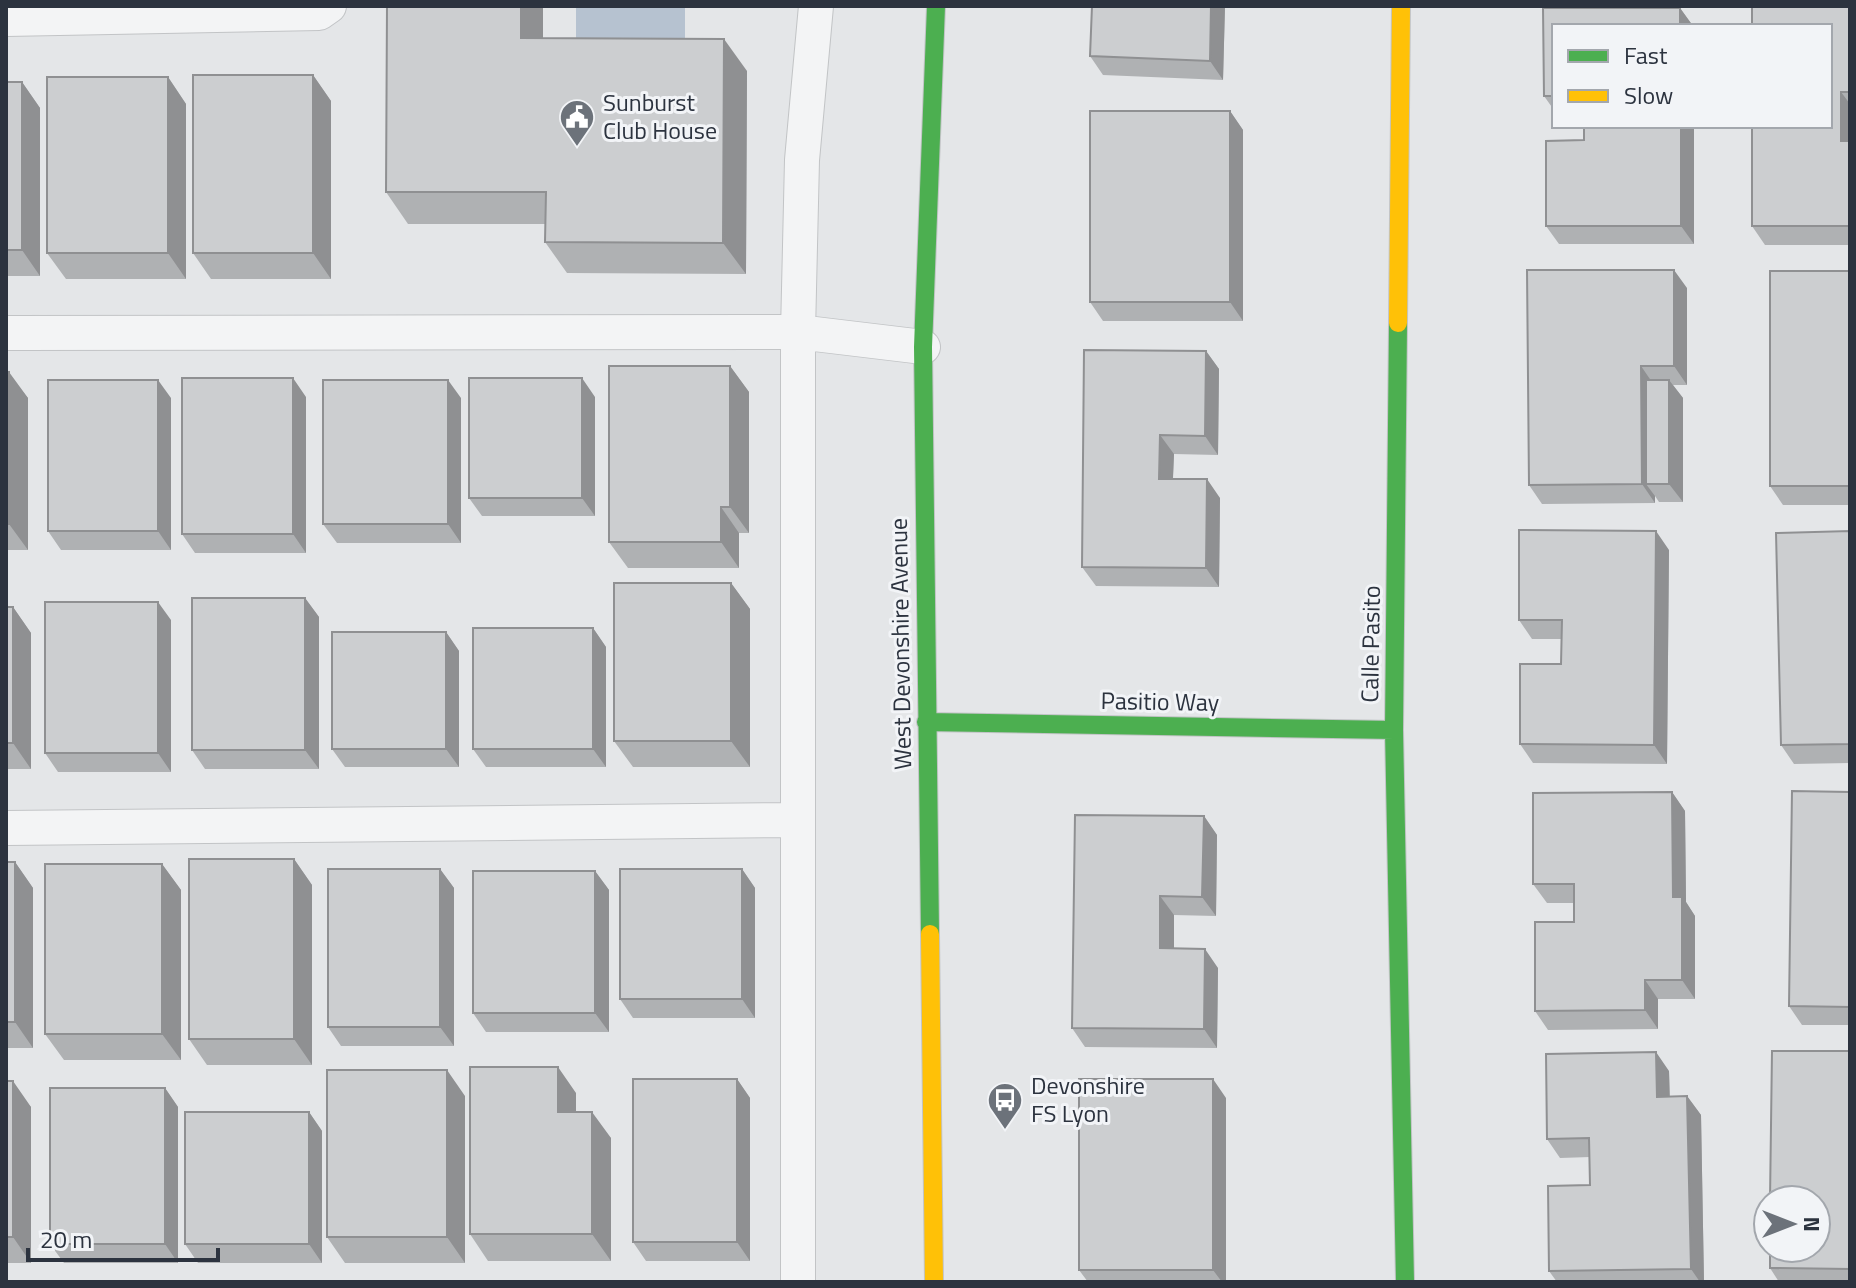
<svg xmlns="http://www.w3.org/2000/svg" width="1856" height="1288" viewBox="0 0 1856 1288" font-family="'Titillium Web',sans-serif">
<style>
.water{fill:#b6c2d0}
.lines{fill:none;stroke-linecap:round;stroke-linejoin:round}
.lane-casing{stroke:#c2c4c6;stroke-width:36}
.fast-casing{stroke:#c2c4c6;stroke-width:20}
.slow-casing{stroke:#c2c4c6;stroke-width:20}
.lane{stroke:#f3f4f5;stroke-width:34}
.fast{stroke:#4caf50;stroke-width:18}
.slow{stroke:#ffc107;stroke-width:18}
.wall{fill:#afb1b3}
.shaded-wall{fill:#8f9092}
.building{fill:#ccced0;stroke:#8f9092;stroke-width:2}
.labels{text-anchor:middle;stroke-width:6;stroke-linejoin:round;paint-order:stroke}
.poi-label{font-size:24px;fill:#2c333f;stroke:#f2f4f7;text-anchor:start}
.street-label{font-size:24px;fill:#2c333f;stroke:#f2f4f7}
</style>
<rect width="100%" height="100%" fill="#e4e6e8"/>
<!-- water -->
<path class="water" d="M576 6H685V43L586 45 576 38Z"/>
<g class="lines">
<!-- lane casing -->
<g class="lane-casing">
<path id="lane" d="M6 19 319 13 329 6
M6 333 798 332 923 347
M6 828 797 820
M798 1282V332L802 160 816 6"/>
</g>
<!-- fast casing -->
<g class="fast-casing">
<path id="fast" d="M1398 323 1394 730 1405 1282
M926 722 1394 730
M930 934 923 347 936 6"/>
</g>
<!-- slow casing -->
<g class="slow-casing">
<path id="slow" d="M1398 323 1401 6
M930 934 934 1282"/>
</g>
<!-- lane -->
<use href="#lane" class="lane"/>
<!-- fast -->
<use href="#fast" class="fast"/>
<!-- slow -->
<use href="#slow" class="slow"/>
</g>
<!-- wall -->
<path class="wall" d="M543 6V38L747 71 746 274 567 273 545 242 546 224H408L386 192Z
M1092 6H1225L1223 80 1103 75 1090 56Z
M1850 7V245H1765L1752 226Z
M1543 8H1680L1693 26H1554V110L1544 96Z
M313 75 331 101V279H211L193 253Z
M168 77 186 104V279H66L47 253Z
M6 82H22L40 108V276H6Z
M1230 111 1243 130V321H1103L1090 302Z
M1694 126V244H1559L1546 226 1584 140Z
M1850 271V505H1783L1770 486Z
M1687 288V385H1673L1683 398V502H1659L1655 496V503L1542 504 1529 485Z
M1206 351 1219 369 1218 455 1174 454 1173 479 1220 498 1219 587 1096 586 1082 567Z
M730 366 749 392V533H739V568H628L609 542Z
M6 372 28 398V550H6Z
M306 397V553H195L182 534Z
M595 397V516H482L469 498Z
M171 398V550H61L48 531Z
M461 398V543H337L323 524Z
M1850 531V763L1794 764 1781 745Z
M1669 550 1667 764 1533 763 1520 744 1561 664V639H1532L1519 620Z
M731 583 750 609V767H633L614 741Z
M305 598 319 617V769H205L192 750Z
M6 607H13L31 633V769H6Z
M171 620V772H58L45 753Z
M593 628 606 647V767H486L473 749Z
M446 632 459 651V767H345L332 749Z
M1672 792 1685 811 1686 902 1695 916V999H1658V1029L1548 1030 1535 1011 1574 922V903H1547L1533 884Z
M1850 792V1025H1802L1789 1006Z
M1204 816 1217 835 1216 916 1174 915V949L1218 968 1217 1048 1085 1047 1072 1028Z
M294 859 312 885V1065H207L189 1039Z
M6 862H15L33 888V1048H6Z
M162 864 181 890V1060H64L45 1034Z
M440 869 454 888V1046H341L328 1027Z
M742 869 755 888V1018H633L620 999Z
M595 871 609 890V1032H486L473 1013Z
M1850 1051V1282H1779L1770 1268Z
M1669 1071 1670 1097 1687 1096 1701 1115 1704 1282H1557L1549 1271 1590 1185V1157L1560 1158 1547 1139Z
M737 1079 750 1098V1261H646L633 1242Z
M6 1081 31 1107V1263H6Z
M165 1088 178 1107V1263H64L50 1244Z
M576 1093V1112L611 1138V1261H488L470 1234Z
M465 1096V1263H345L327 1237Z
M1226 1098V1282H1088L1079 1270Z
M309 1112 322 1131V1263H198L185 1244Z"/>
<!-- shaded-wall -->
<path class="shaded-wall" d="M521 6H543V70L521 38Z
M1211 6H1225L1223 80 1210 61Z
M1680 8 1693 26H1680Z
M724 39 747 71 746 274 723 243Z
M313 75 331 101V279L313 253Z
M168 77 186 104V279L168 253Z
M22 82 40 108V276L22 250Z
M1841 92 1850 104V153L1841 141Z
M1230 111 1243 130V321L1230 302Z
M1681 126H1694V244L1681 226Z
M1674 270 1687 288V385L1674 366Z
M1206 351 1219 369 1218 455 1205 436Z
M730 366 749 392V533L730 507Z
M1641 366 1654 385 1646 484 1655 496V503L1642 484Z
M9 372 28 398V550L9 524Z
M293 378 306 397V553L293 534Z
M582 378 595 397V516L582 498Z
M158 380 171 398V550L158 531Z
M448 380 461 398V543L448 524Z
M1669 380 1683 398V502L1669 484Z
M1160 435 1174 454 1172 498 1159 479Z
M1207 479 1220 498 1219 587 1206 568Z
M721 507 739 533V568L721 542Z
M1656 531 1669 550 1667 764 1654 745Z
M731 583 750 609V767L731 741Z
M305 598 319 617V769L305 750Z
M158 602 171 620V772L158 753Z
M13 607 31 633V769L13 743Z
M593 628 606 647V767L593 749Z
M446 632 459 651V767L446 749Z
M1672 792 1685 811 1686 902 1695 916V999L1682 980 1673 897Z
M1204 816 1217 835 1216 916 1202 897Z
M294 859 312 885V1065L294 1039Z
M15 862 33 888V1048L15 1022Z
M162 864 181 890V1060L162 1034Z
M440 869 454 888V1046L440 1027Z
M742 869 755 888V1018L742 999Z
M595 871 609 890V1032L595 1013Z
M1160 896 1174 915V967L1160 948Z
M1205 949 1218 968 1217 1048 1204 1029Z
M1645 980 1658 999V1029L1645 1010Z
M1656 1052 1669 1071 1670 1116 1657 1097Z
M558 1067 576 1093V1138L558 1112Z
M447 1070 465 1096V1263L447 1237Z
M737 1079 750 1098V1261L737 1242Z
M1213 1079 1226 1098V1282H1222L1213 1270Z
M13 1081 31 1107V1263L13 1237Z
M165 1088 178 1107V1263L165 1244Z
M1687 1096 1701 1115 1704 1282H1700L1691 1269Z
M309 1112 322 1131V1263L309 1244Z
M592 1112 611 1138V1261L592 1234Z"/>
<!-- building -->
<path class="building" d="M387 6H521V38L724 39 723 243 545 242 546 192H386Z
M1092 6H1211L1210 61 1090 56Z
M1752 7H1850V92H1841V141H1850V226H1752V126H1830V26H1752Z
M1543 8H1680V26H1554V96H1544Z
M193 75H313V253H193Z
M47 77H168V253H47Z
M6 82H22V250H6Z
M1090 111H1230V302H1090Z
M1584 126H1681V226H1546V141L1584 140Z
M1527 270H1674V366H1641L1642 484 1529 485Z
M1770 271H1850V486H1770Z
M1084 350 1206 351 1205 436 1160 435 1159 479H1207L1206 568 1082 567Z
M609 366H730V507H721V542H609Z
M6 372H9V524H6Z
M182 378H293V534H182Z
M469 378H582V498H469Z
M48 380H158V531H48Z
M323 380H448V524H323Z
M1646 380H1669V484H1646Z
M1519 530 1656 531 1654 745 1520 744V664H1561L1562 620H1519Z
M1850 531V744L1781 745 1776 533Z
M614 583H731V741H614Z
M192 598H305V750H192Z
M45 602H158V753H45Z
M6 607H13V743H6Z
M473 628H593V749H473Z
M332 632H446V749H332Z
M1792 791 1850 792V1007L1789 1006Z
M1672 792 1673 897H1682V980H1645V1010L1535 1011V922H1574V884H1533V793Z
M1075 815 1204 816 1202 897 1160 896V948L1205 949 1204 1029 1072 1028Z
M189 859H294V1039H189Z
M6 862H15V1022H6Z
M45 864H162V1034H45Z
M328 869H440V1027H328Z
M620 869H742V999H620Z
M473 871H595V1013H473Z
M1772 1051H1850V1269L1770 1268V1248H1816V1200H1770Z
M1656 1052 1657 1097 1687 1096 1691 1269 1549 1271 1548 1186 1590 1185 1589 1138 1547 1139 1546 1054Z
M470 1067H558V1112H592V1234H470Z
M327 1070H447V1237H327Z
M633 1079H737V1242H633Z
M1079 1079H1213V1270H1079Z
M6 1081H13V1237H6Z
M50 1088H165V1244H50Z
M185 1112H309V1244H185Z"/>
<!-- icons -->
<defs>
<g id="civic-pin" transform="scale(1.8)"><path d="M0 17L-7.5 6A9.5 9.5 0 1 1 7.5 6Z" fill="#6c727a" stroke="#f2f4f7"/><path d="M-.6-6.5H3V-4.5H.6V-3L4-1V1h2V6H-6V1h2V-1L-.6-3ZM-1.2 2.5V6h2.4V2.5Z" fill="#fff"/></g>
<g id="bus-pin" transform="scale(1.8)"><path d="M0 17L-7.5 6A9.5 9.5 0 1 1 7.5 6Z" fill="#6c727a" stroke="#f2f4f7"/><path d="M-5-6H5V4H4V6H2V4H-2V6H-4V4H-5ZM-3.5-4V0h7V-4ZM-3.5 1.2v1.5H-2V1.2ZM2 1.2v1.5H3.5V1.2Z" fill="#fff"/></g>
</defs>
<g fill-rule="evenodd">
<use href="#civic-pin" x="577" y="117"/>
<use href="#bus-pin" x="1005" y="1100"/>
</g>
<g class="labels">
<!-- poi labels -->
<g class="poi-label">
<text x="603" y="111">Sunburst<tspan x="603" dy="28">Club House</tspan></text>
<text x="1031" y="1094">Devonshire<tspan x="1031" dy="28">FS Lyon</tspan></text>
</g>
<!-- street labels -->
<g class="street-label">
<text transform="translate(901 644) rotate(-91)" y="8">West Devonshire Avenue</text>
<text transform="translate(1371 644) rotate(-89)" y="8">Calle Pasito</text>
<text transform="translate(1160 702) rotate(1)" y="8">Pasitio Way</text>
</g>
</g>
<!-- border -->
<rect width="1856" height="1288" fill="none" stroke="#2c333f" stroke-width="16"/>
<!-- legend -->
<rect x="1552" y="24" width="280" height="104" fill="#f2f4f7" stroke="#a3a7ad" stroke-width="2"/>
<rect x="1568" y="50" width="40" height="12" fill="#4caf50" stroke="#a3a7ad" stroke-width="2"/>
<text x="1624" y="64" font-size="24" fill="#2c333f">Fast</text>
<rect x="1568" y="90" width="40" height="12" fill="#ffc107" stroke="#a3a7ad" stroke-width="2"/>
<text x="1624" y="104" font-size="24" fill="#2c333f">Slow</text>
<!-- north arrow -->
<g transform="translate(1792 1224) rotate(90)"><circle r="38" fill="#f2f4f7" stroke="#a3a7ad" stroke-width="2"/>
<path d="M0-6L14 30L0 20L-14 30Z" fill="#6c727a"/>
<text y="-12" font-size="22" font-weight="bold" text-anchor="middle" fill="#2c333f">N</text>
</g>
<!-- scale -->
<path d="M28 1248v12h190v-12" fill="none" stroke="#2c333f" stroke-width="4"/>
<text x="40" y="1248" font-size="24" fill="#2c333f" stroke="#f2f4f7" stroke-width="6" paint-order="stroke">20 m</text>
</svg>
